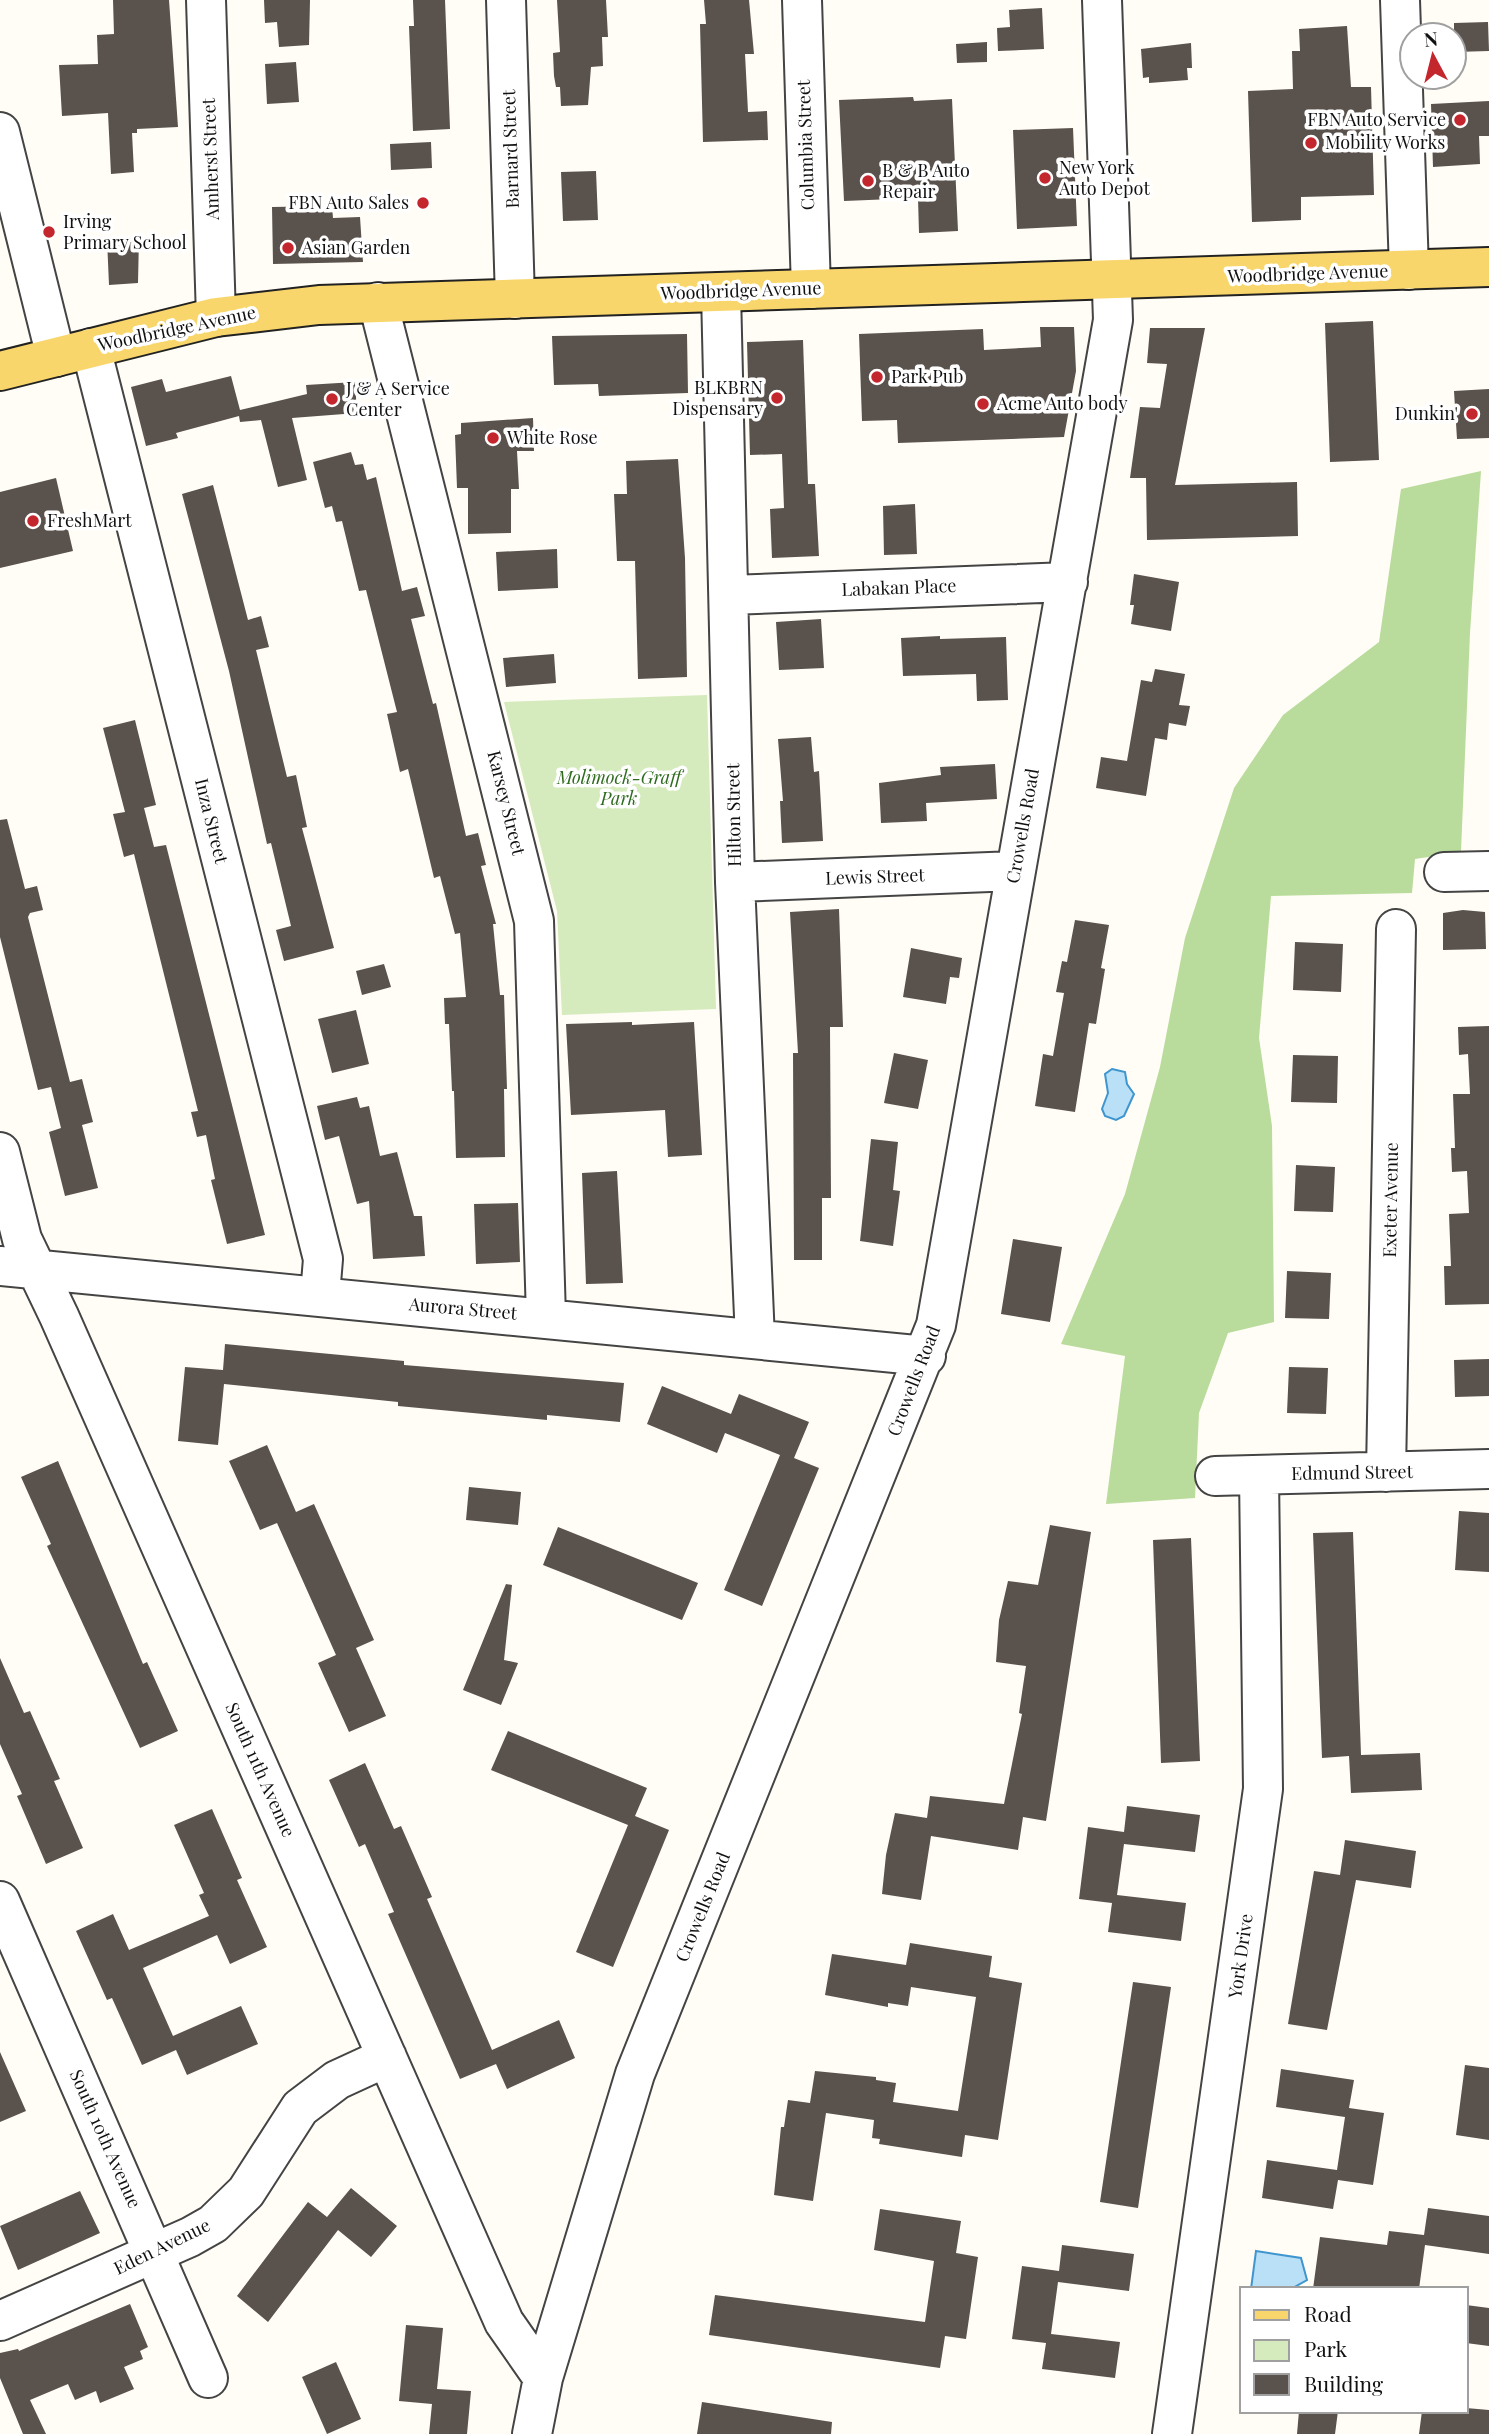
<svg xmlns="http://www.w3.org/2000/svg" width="1489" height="2434" viewBox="0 0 1489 2434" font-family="'Playfair Display',serif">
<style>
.green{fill:#d5ebbd}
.forest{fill:#b9dc9c}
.water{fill:#b9e0f7;stroke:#3f96cf;stroke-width:2}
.building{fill:#5a524d}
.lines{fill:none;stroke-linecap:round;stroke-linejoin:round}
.minor-casing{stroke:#444;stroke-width:42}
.major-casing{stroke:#222;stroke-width:42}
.minor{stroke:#fff;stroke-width:38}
.major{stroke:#f9d66b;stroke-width:38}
.poi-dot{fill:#c4262e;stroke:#fff;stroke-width:2.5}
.labels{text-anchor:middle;stroke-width:7;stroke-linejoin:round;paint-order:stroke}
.poi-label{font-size:18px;fill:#111;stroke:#fff;text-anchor:start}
.street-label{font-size:18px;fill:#111;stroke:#fff}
.park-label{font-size:18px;font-style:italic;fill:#2f6b1f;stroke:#fff}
</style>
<rect width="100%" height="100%" fill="#fffdf5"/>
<!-- green -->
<path class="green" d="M707 695 716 1009 562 1015 557 911 504 702Z"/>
<!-- forest -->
<path class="forest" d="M1481 471 1470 633 1461 852 1415 859 1412 893 1271 896 1259 1038 1272 1126 1274 1322 1228 1333 1199 1413 1195 1498 1106 1504 1125 1356 1061 1344 1125 1194 1160 1067 1185 938 1234 788 1283 715 1379 642 1401 489Z"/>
<!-- water -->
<path class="water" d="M1112 1069 1125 1072 1127 1084 1134 1094 1124 1116 1116 1120 1105 1116 1102 1109 1108 1093 1105 1074Z
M1256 2251 1301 2258 1307 2280 1291 2289H1251Z"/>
<!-- building -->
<path class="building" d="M113 0H169L178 127 137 129V133H132L134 172 111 174 108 113 62 116 59 65 98 64 97 35 114 34Z
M264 0H310L309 45 279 47 277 22 265 23Z
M413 0H445L450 129 413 131 409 26H414Z
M557 0H606L608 37H602L603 66 591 67 588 105 561 106 560 87H556L554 76 553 53 560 52Z
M704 0H749L754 54H745L748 112 767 111 768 140 703 142 700 24H706Z
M1042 8 1044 49 998 51 997 28 1010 27 1009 10Z
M1488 22 1489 51 1454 52V23Z
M1347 26 1351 87H1371L1374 195 1301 197V220L1252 222 1248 91 1293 89 1292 51H1300L1299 29Z
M987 42V62L957 63 956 44Z
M1191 43 1192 68H1187L1188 80 1149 83V77L1143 78 1141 49Z
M296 62 299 102 267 104 265 64Z
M913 97 914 101 952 99 958 231 919 233 918 198 844 201 839 100Z
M1489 101V136H1479L1480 164 1433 167 1431 104Z
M1073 128 1077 226 1017 229 1013 130Z
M431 142 432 168 391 170 390 144Z
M596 171 598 220 563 221 561 172Z
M332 206 333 218 360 217 363 262 273 264 272 207Z
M139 237 138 283 109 285 107 239Z
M1373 321 1379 460 1330 462 1325 323Z
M1040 327H1074L1076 371 1064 437 898 443 897 420 862 421 859 334 983 329 984 350 1041 347Z
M1150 328H1205L1175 485 1297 482 1298 536 1147 540 1146 478H1130L1140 407 1160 408 1167 364 1147 363Z
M687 334 688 393 599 396 598 384 554 385 552 336Z
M803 340 808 484H815L819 556 772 558 770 509 784 508 782 454 750 455 747 342Z
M231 376 240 410 307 394 306 385 355 382 357 413 292 418 307 480 278 487 261 420 240 422 239 416 176 433 178 438 146 446 131 387 162 379 166 392Z
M1489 389V438L1457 439 1454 391Z
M533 418 534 451H517L519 489H511V533L468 534V488H457L455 435 461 434V423Z
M351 452 355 465 363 464 367 480 376 477 402 591 417 587 425 616 411 619 433 704 436 703 466 836 478 833 486 865 481 866 496 924H493L500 995H504L507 1089H504L505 1157 456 1158 454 1091H452L449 1024H445L444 998 466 997 460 933 455 934 440 876 434 878 408 769 400 772 387 714 397 712 366 590 359 591 342 521 336 522 332 506 325 508 313 462Z
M678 459 685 558 687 677 638 679 635 561H617L614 494H627L626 461Z
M56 478 73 551 0 568V492Z
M213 485 248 620 261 616 269 647 256 650 287 777 296 775 307 827 302 828 334 948 284 961 276 930 291 926 271 843 267 844 229 671 182 494Z
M915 504 917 554 884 555 883 506Z
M557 549 558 588 498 591 496 552Z
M1134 574 1179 582 1171 631 1131 624 1134 605H1130Z
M821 619 824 668 779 670 776 622Z
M940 636V639L1006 637 1008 700 977 701 976 674 903 676 901 638Z
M554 654 556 683 506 687 503 658Z
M1155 669 1185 674 1179 705 1190 706 1186 726 1169 723 1167 740 1155 738 1146 796 1096 788 1101 757 1127 761 1141 680 1152 682Z
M135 720 156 805 144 808 154 847 166 845 265 1235 227 1244 211 1180 215 1179 206 1135 197 1137 191 1112 198 1111 134 854 124 857 113 814 125 812 103 728Z
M811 737 814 772 819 771 823 841 782 843 780 801H783L778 739Z
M995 764 997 799 926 803 927 821 881 823 879 783 941 775 940 767Z
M7 819 25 889 37 886 43 910 30 913 28 917 70 1082 82 1079 93 1122 82 1125 98 1188 65 1196 49 1132 61 1128 51 1087 38 1090 0 937V820Z
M839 909 843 1027H830L831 1198H822V1260H794L793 1053H798L790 912Z
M1463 910 1485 912 1486 949 1443 950V913Z
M1075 920 1109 925 1101 968 1105 969 1096 1024 1089 1023 1075 1112 1035 1106 1043 1054 1053 1056 1064 993 1056 992 1062 961 1067 962Z
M1295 942 1343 944 1341 992 1293 990Z
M911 948 962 958 959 978 950 977 946 1004 903 997Z
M384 964 391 987 362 995 356 971Z
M356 1010 369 1064 332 1073 318 1019Z
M632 1022V1025L694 1022 702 1155 668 1157 665 1110 571 1115 566 1024Z
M1489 1026V1304L1445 1305 1444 1266H1451L1449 1214 1469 1213 1467 1171 1452 1172 1451 1148H1455L1453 1094H1470L1468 1054 1459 1055 1458 1027Z
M894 1053 928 1060 918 1109 884 1103Z
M1293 1055 1338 1056 1337 1103 1291 1102Z
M357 1097 360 1108 369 1106 380 1156 397 1152 414 1216H422L425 1256 373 1259 369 1201 357 1204 339 1136 325 1140 317 1106Z
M871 1139 898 1142 893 1190 900 1191 893 1246 860 1241Z
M1296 1165 1335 1167 1333 1212 1294 1211Z
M617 1171 623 1283 586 1284 582 1173Z
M518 1203 520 1262 476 1264 474 1204Z
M1013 1239 1062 1247 1050 1322 1001 1314Z
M1287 1271 1331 1273 1329 1319 1285 1318Z
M225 1344 404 1361V1365L624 1383 620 1422 547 1415V1420L398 1406V1402L224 1384 218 1445 178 1441 185 1367 223 1370Z
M1489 1359V1396L1455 1397 1454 1360Z
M1289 1367 1328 1368 1326 1414 1287 1413Z
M662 1386 731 1414 739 1394 809 1422 794 1458 819 1468 762 1606 724 1590 780 1455 725 1433 717 1453 647 1424Z
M267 1445 296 1512 314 1504 374 1640 356 1648 386 1716 349 1732 318 1663 336 1655 277 1523 260 1530 229 1461Z
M58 1461 143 1664 147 1662 178 1731 140 1748 47 1546 51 1544 21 1477Z
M469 1487 521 1492 518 1525 466 1520Z
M1459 1511 1489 1513V1572L1455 1570Z
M1050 1525 1091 1532 1046 1821 1023 1817 1018 1850 931 1836 921 1900 882 1894 886 1855 895 1813 927 1818 930 1796 1004 1804 1022 1714 1019 1713 1026 1666 996 1662 999 1620 1008 1581 1038 1585Z
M558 1527 698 1583 682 1620 543 1565Z
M1353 1532 1361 1755 1420 1753 1422 1790 1351 1793 1349 1756 1322 1758 1313 1533Z
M1191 1538 1200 1761 1161 1763 1153 1540Z
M506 1584 512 1585 504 1660 518 1663 501 1705 463 1690Z
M0 1658 24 1713 30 1711 60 1779 54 1781 83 1848 46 1864 17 1796 22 1794 0 1744Z
M508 1731 647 1788 635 1816 669 1830 613 1967 576 1952 628 1825 491 1770Z
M365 1763 394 1829 401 1826 432 1897 427 1899 492 2050 559 2020 575 2058 507 2089 496 2064 460 2079 388 1914 394 1912 365 1844 359 1847 329 1780Z
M1127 1806 1200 1815 1195 1852 1124 1844 1117 1895 1186 1903 1181 1941 1108 1932 1112 1903 1079 1899 1088 1827 1124 1832Z
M212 1809 242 1878 237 1880 267 1947 230 1964 217 1935 143 1968 173 2036 241 2006 258 2044 187 2075 176 2050 142 2065 112 1998 107 2000 76 1931 113 1914 129 1950 209 1916 199 1895 204 1893 174 1825Z
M1345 1840 1416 1851 1411 1888 1356 1880 1327 2030 1288 2024 1314 1871 1340 1875Z
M910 1943 992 1956 989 1977 1022 1983 998 2140 965 2135 962 2157 879 2144 880 2139 872 2138 874 2120 826 2113 813 2201 774 2195 781 2127H784L788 2100 810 2103 815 2071 876 2077V2080L896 2083 893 2102 958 2111 976 1997 911 1987 908 2006 888 2003V2007L825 1995 832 1954 906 1965Z
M1133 1982 1171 1987 1138 2208 1100 2202Z
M0 2052 26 2111 0 2122Z
M1465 2065 1489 2068V2140L1456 2135Z
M1281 2069 1354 2080 1349 2108 1384 2113 1373 2185 1338 2180 1333 2209 1262 2198 1267 2160 1337 2170 1345 2117 1276 2107Z
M351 2188 397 2226 371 2257 338 2230 268 2322 237 2296 308 2202 327 2217Z
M80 2191 100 2233 18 2270 0 2226Z
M1428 2208 1489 2216V2254L1425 2245 1419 2289H1313L1320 2237 1387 2245 1389 2231 1424 2235Z
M880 2209 961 2221 956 2253 978 2257 966 2339 945 2336 940 2368 709 2335 715 2295 925 2322 934 2261 874 2250Z
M1062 2245 1134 2254 1129 2291 1058 2282 1051 2334 1120 2342 1115 2378 1042 2369 1046 2343 1012 2339 1022 2266 1059 2271Z
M130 2304 148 2347 140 2351 143 2359 124 2367 134 2389 100 2403 96 2391 75 2400 68 2384 30 2400 46 2434H23L0 2378V2353L18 2349 19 2351Z
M1466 2305 1489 2308V2346L1466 2343Z
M406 2325 443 2328 437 2389 471 2391 467 2434H429L432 2404 399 2401Z
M336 2362 361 2419 327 2434 302 2377Z
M702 2402 832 2422 831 2434H697Z
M1466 2408 1489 2410V2434H1419L1422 2411H1466Z
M1299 2411H1338L1335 2434H1297Z"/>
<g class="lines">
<!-- minor casing -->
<g class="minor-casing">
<path id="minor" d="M206 0 216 317
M506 0 515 299
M802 0 811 289
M1400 0 1409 270
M0 132 56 357
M721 292 735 882 755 1339
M378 302 534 921 546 1317
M91 348 323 1259 320 1295
M730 595 1068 582
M1444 872 1489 871
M735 882 1015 871
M0 1152 22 1239 59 1316 504 2322 543 2378
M0 1266 926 1356
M1386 1472 1396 929
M1215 1476 1489 1469
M0 1901 208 2378
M0 2321 190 2237 213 2224 246 2192 300 2108 337 2080 387 2057
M532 2434 543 2378 635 2074 936 1325 1113 320 1102 0
M1172 2434 1263 1789 1259 1475"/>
</g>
<!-- major casing -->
<g class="major-casing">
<path id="major" d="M0 371 216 317 319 305 1489 267"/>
</g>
<!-- minor -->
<use href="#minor" class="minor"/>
<!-- major -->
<use href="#major" class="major"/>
</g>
<!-- markers -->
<g class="poi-dot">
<circle cx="1460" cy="120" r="7"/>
<circle cx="1311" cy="143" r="7"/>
<circle cx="1045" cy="178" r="7"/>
<circle cx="868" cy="181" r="7"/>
<circle cx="423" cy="203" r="7"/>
<circle cx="49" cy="232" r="7"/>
<circle cx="288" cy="248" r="7"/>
<circle cx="877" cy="377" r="7"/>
<circle cx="777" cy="398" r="7"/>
<circle cx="332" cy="399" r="7"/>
<circle cx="983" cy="404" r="7"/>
<circle cx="1472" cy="414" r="7"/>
<circle cx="493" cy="438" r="7"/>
<circle cx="33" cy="521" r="7"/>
</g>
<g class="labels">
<!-- poi labels -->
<g class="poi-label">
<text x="1446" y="126" text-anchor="end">FBN Auto Service</text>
<text x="1325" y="149">Mobility Works</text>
<text x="1059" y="174">New York<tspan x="1059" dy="21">Auto Depot</tspan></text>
<text x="882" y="177">B &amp; B Auto<tspan x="882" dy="21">Repair</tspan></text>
<text x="409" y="209" text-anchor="end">FBN Auto Sales</text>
<text x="63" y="228">Irving<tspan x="63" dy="21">Primary School</tspan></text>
<text x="302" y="254">Asian Garden</text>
<text x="891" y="383">Park Pub</text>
<text x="763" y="394" text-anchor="end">BLKBRN<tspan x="763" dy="21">Dispensary</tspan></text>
<text x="346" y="395">J &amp; A Service<tspan x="346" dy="21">Center</tspan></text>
<text x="997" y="410">Acme Auto body</text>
<text x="1458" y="420" text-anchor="end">Dunkin'</text>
<text x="507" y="444">White Rose</text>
<text x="47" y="527">FreshMart</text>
</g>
<!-- street labels -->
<g class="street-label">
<text transform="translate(806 145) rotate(-92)" y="6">Columbia Street</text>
<text transform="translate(511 149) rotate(-92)" y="6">Barnard Street</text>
<text transform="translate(211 159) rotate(-92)" y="6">Amherst Street</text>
<text transform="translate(1308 274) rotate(-2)" y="6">Woodbridge Avenue</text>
<text transform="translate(741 291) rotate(-2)" y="6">Woodbridge Avenue</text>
<text transform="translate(177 329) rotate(-12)" y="6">Woodbridge Avenue</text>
<text transform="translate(899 588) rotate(-2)" y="6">Labakan Place</text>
<text transform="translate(506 803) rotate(76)" y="6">Karsey Street</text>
<text transform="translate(734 815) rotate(-91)" y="6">Hilton Street</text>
<text transform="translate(211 821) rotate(76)" y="6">Inza Street</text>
<text transform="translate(1023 826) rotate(-80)" y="6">Crowells Road</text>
<text transform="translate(875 877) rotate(-2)" y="6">Lewis Street</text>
<text transform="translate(1391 1200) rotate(-89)" y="6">Exeter Avenue</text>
<text transform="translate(463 1309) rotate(5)" y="6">Aurora Street</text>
<text transform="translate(914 1381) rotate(-69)" y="6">Crowells Road</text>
<text transform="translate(1352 1473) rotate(-1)" y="6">Edmund Street</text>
<text transform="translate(260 1770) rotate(66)" y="6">South 11th Avenue</text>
<text transform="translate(703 1907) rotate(-68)" y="6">Crowells Road</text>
<text transform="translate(1241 1956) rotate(-82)" y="6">York Drive</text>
<text transform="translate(105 2139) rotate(66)" y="6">South 10th Avenue</text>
<text transform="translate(162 2247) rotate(-26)" y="6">Eden Avenue</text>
</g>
<!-- park labels -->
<g class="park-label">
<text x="619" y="784">Molimock-Graff<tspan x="619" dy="21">Park</tspan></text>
</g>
</g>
<!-- legend -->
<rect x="1240" y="2287" width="228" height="126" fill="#ffffff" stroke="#a0a0a0" stroke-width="2"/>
<rect x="1254" y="2310" width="35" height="10" fill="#f9d66b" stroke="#a0a0a0" stroke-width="2"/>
<text x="1304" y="2322" font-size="21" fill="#111111">Road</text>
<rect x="1254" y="2340" width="35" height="21" fill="#d5ebbd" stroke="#a0a0a0" stroke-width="2"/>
<text x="1304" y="2357" font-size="21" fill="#111111">Park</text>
<rect x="1254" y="2374" width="35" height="21" fill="#5a524d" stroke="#a0a0a0" stroke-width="2"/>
<text x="1304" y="2392" font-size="21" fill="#111111">Building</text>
<!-- north arrow -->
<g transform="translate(1433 56) rotate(353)"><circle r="33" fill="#ffffff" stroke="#a0a0a0" stroke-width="2"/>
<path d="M0-5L12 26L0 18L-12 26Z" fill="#c4262e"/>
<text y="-10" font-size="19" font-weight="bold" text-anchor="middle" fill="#111111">N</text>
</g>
</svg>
